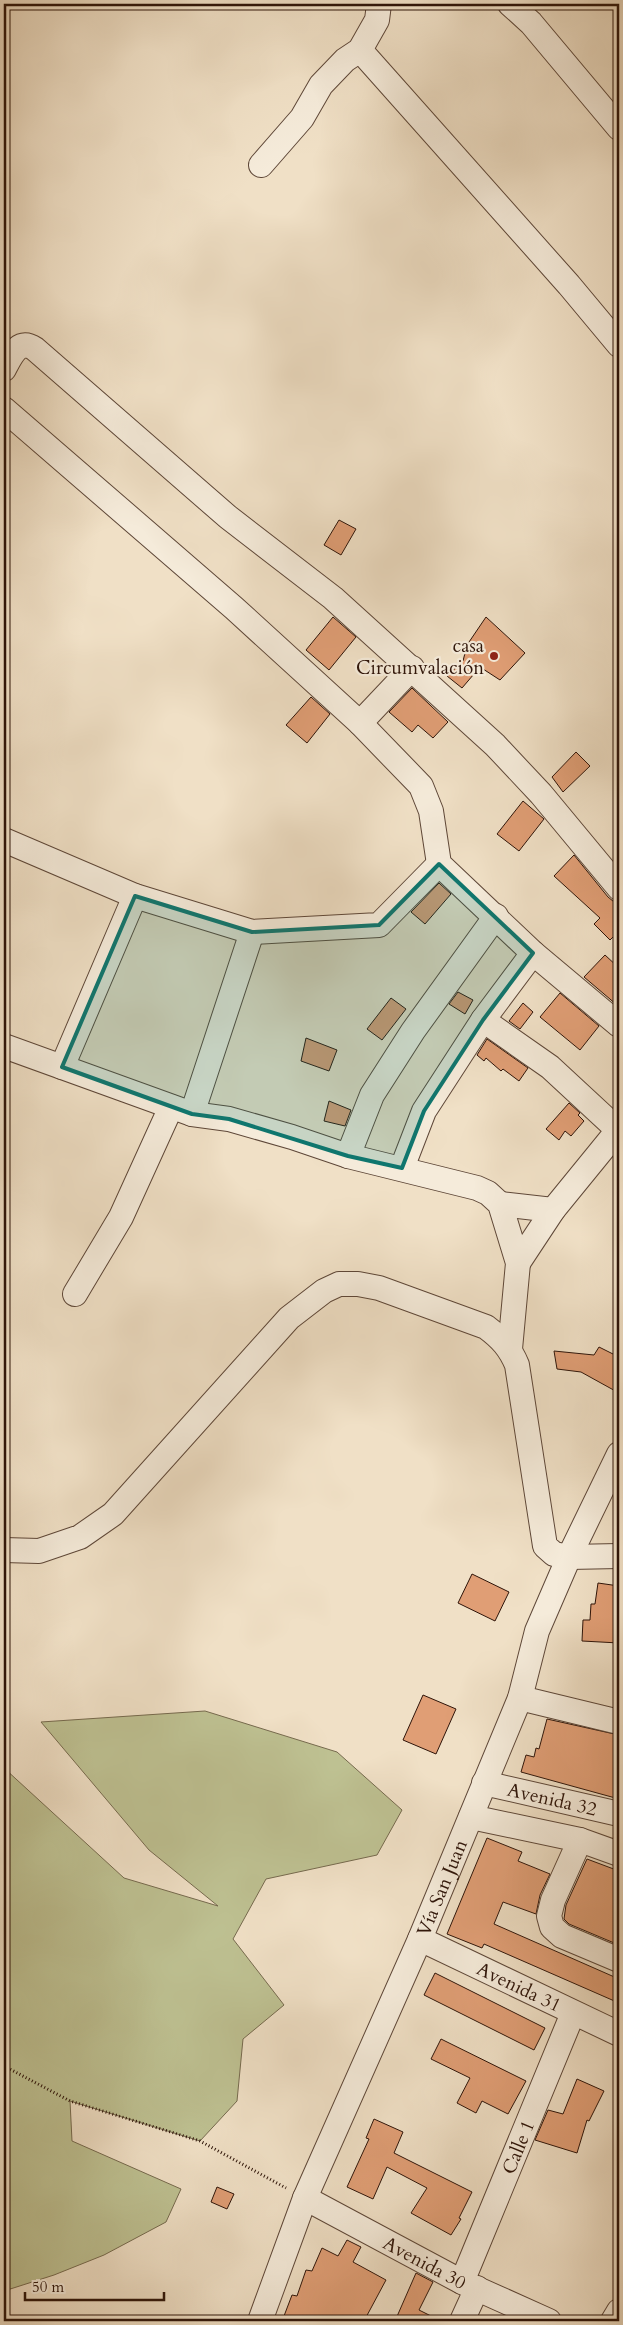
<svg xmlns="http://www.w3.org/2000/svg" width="623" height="2325" viewBox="0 0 623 2325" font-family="Cardo,serif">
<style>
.green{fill:#bec192;stroke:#766a4e}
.building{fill:#e09e75;stroke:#2e1409}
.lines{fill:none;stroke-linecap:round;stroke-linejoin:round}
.minor-casing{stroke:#5e4738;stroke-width:26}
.path{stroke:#2e1409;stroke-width:3;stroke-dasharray:1 2.5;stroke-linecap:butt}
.minor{stroke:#f5ebda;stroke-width:24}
.marked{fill:#0f766e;fill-opacity:0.2;stroke:#0f766e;stroke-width:4;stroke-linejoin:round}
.poi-dot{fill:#8f2418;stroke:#f5ebda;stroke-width:2}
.labels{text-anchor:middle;stroke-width:4.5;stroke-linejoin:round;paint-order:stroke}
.poi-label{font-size:19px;fill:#2e1409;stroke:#f5ebda;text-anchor:end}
.street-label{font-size:19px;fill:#2e1409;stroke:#f5ebda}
</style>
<rect width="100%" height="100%" fill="#f0e0c6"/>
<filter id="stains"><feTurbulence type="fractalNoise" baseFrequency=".004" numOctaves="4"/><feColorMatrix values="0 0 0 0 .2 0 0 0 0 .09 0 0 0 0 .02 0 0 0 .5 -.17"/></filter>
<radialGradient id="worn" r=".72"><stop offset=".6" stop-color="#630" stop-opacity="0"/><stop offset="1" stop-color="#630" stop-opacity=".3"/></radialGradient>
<!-- green -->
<path class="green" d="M205 1711 337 1752 402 1810 377 1855 266 1879 233 1939 284 2005 243 2039 237 2101 200 2141 70 2101 72 2141 181 2189 166 2222 104 2255 54 2275 4 2291V1768L124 1878 218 1906 149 1850 41 1722Z"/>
<!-- building -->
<path class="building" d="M339 520 356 529 341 555 324 545Z
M333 617 356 637 329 670 306 650Z
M486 617 525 653 500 680 480 667 462 688 447 676 463 661 467 645Z
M412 688 448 722 433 738 418 725 412 732 389 712Z
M311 697 330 714 307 743 286 725Z
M576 752 590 766 563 792 552 777Z
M523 801 544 819 519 851 497 834Z
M574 855 608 897 619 906V931L610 940 594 924 600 918 554 876Z
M439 883 451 894 425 924 411 912Z
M605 955 619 968V1003L617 1005 584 977Z
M458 992 473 1000 465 1014 449 1004Z
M560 993 599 1026 580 1050 540 1017Z
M391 998 406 1009 382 1040 367 1029Z
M523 1003 533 1012 520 1029 509 1021Z
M306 1038 337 1050 329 1071 301 1061Z
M487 1039 528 1068 519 1081 503 1069 501 1071 486 1058 484 1061 477 1055Z
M329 1101 351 1110 345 1126 324 1121Z
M569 1103 580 1113 578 1115 584 1121 571 1136 565 1131 559 1140 546 1129Z
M599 1347 619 1357V1393L581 1372 557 1369 554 1351 594 1355Z
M472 1574 509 1592 495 1621 458 1603Z
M598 1583 619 1586V1643L582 1641 583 1620H590L591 1604H595Z
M423 1695 456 1709 436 1754 403 1740Z
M547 1719 619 1735V1799L521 1772 526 1755 534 1757 536 1748 539 1749Z
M487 1838 522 1852 518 1861 550 1874 540 1895 536 1914 503 1902 494 1924 619 1979V2003L484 1944 482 1948 447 1934Z
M587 1859 619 1871V1945L569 1924 564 1919 566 1905Z
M435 1973 545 2028 534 2050 424 1995Z
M441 2039 526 2081 508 2114 482 2101 476 2113 457 2103 470 2078 431 2059Z
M577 2079 604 2091 589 2121 587 2120 577 2153 535 2140 548 2110 563 2114Z
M374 2119 403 2132 394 2153 472 2192 459 2218 461 2219 451 2235 411 2213 427 2188 387 2167 373 2199 347 2187 369 2139 366 2138Z
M217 2187 234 2194 227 2209 211 2202Z
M347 2240 361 2247 353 2262 386 2280 364 2321H299L284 2316 292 2295 297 2296 306 2270 312 2271 322 2248 338 2256Z
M416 2273 433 2282 419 2310 441 2321H395Z"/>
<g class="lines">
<!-- minor casing -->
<g class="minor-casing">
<g id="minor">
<path d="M510 4 531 23 619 128"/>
<path d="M360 50 569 285 619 345"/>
<path d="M261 165 302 118 321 85 345 60 360 50 377 20 379 4"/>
<path d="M4 369C11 356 18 338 35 349L228 517 333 598 495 745 541 794 619 888"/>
<path d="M4 409 234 608 360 723 421 786 431 811 439 864 533 953 619 1025"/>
<path d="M360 723 412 668"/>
<path d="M4 840 135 896 252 932 379 925 439 864"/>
<path d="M483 1020 550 1067 618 1130"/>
<path d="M4 1046 192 1114 229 1119 292 1137 348 1156 477 1188 488 1193 500 1204 518 1263 510 1349"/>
<path d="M62 1067 135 896"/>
<path d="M192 1114 252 932"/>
<path d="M348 1156 372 1095 413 1031 496 916"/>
<path d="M402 1168 424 1111 483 1020 533 953"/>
<path d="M500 1204 553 1210"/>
<path d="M518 1263 553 1210 619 1129"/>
<path d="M75 1294 121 1217 171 1107"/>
<path d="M4 1550 39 1551 80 1537 113 1514 289 1318 324 1291 339 1284H358L379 1288 486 1327C501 1338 510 1348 517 1365L545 1546 554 1554 569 1557 619 1556"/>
<path d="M520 1698 619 1722"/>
<path id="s1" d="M484 1783 619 1814"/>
<path d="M471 1817 580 1840 619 1854"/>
<path d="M580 1840 553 1900 549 1916 552 1927 562 1936 619 1960"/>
<path id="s2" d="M420 1939 619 2034"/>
<path id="s3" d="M305 2198 462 2282 549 2321"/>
<path id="s4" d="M462 2282 573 2013"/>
<path id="s5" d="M260 2321 305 2198 420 1939 520 1698 537 1631 569 1557 619 1454"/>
<path d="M462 2321 477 2288"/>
<path d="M613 2321 619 2311"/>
</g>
</g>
<!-- path -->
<path class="path" d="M4 2066 70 2101 200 2141 286 2188"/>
<!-- minor -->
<use href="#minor" class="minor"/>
</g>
<!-- marked area -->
<path class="marked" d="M439 864 533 953 483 1020 424 1111 402 1168 348 1156 229 1119 192 1114 62 1067 135 896 252 932 379 925Z"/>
<!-- markers -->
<circle class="poi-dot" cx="494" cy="656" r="5"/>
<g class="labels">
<!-- poi labels -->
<g class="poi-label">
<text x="484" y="652">casa<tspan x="484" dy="22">Circumvalación</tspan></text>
</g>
<!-- street labels -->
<g class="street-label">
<text dy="7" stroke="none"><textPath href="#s1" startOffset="70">Avenida 32</textPath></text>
<text dy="7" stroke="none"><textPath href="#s5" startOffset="470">Vía San Juan</textPath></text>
<text dy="7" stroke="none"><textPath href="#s2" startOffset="110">Avenida 31</textPath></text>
<text dy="7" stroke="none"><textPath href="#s4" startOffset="146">Calle 1</textPath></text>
<text dy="7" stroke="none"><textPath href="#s3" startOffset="136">Avenida 30</textPath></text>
</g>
</g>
<!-- margin -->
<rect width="623" height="2325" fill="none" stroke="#f0e0c6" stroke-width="20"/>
<rect x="5" y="5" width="613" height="2315" fill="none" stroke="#2e1409" stroke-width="2.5"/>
<rect x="10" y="10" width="603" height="2305" fill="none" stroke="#2e1409"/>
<!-- scale -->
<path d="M25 2292v8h139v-8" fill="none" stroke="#2e1409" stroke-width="2.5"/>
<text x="32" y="2292" font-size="15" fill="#2e1409" stroke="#f5ebda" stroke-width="4" paint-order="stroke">50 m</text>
<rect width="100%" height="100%" filter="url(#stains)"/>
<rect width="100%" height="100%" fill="url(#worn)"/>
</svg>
